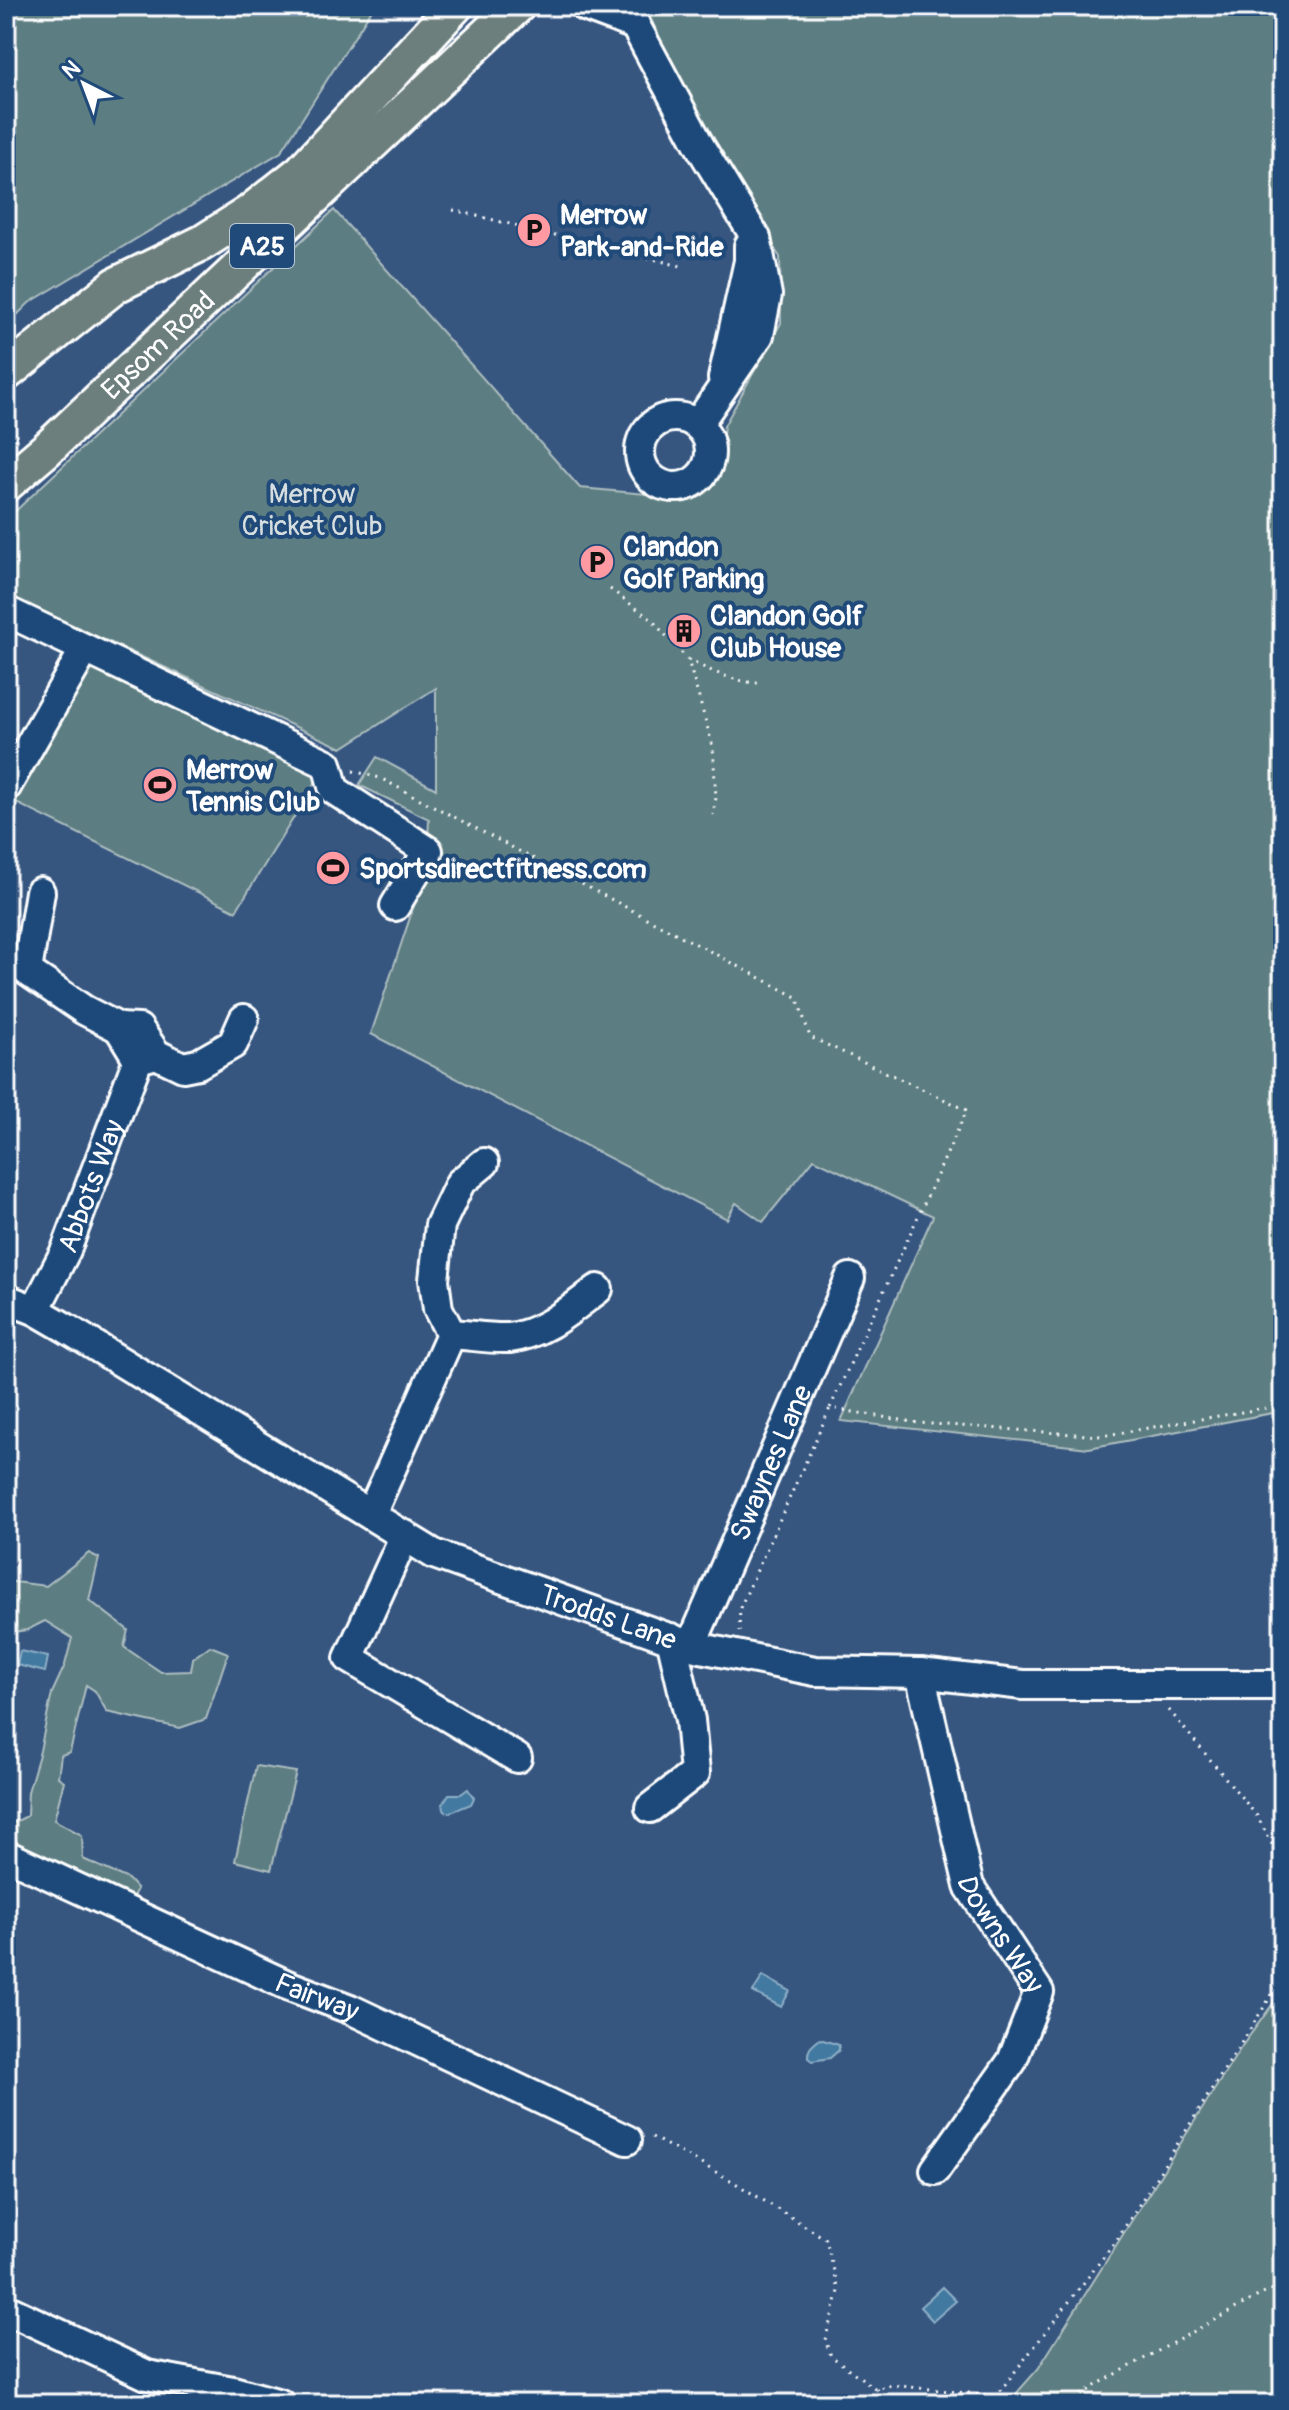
<svg xmlns="http://www.w3.org/2000/svg" width="1289" height="2410" viewBox="0 0 1289 2410" font-family="Pangolin,sans-serif">
<style>
.green{fill:#5c7d81;stroke:#aebec0;stroke-width:2}
.water{fill:#4379a0;stroke:#8eafc6;stroke-width:2}
.lines{fill:none;stroke-linecap:round;stroke-linejoin:round}
.minor-casing{stroke:#fff;stroke-width:34}
.major-casing{stroke:#fff;stroke-width:40}
.path{stroke:#fff;stroke-width:3;stroke-dasharray:2 6;stroke-linecap:butt}
.minor{stroke:#1f4a7a;stroke-width:28}
.major{stroke:#6c7f7c;stroke-width:34}
.labels{text-anchor:middle;stroke-width:8;stroke-linejoin:round;paint-order:stroke}
.shield{fill:#1f4a7a;stroke:#bcc9d7;stroke-width:2}
.shield-label{font-size:26px;font-weight:bold;fill:#fff}
.poi-label{font-size:28px;font-weight:bold;fill:#fff;stroke:#1f4a7a;text-anchor:start}
.street-label{font-size:28px;fill:#fff;stroke:#1f4a7a}
.park-label{font-size:28px;fill:#d6dee0;stroke:#1f4a7a}
</style>
<rect width="100%" height="100%" fill="#365680"/>
<filter id="ink" filterUnits="userSpaceOnUse"><feTurbulence type="fractalNoise" baseFrequency=".0125" numOctaves="2"/><feDisplacementMap in="SourceGraphic" scale="16" xChannelSelector="R" yChannelSelector="G"/><feConvolveMatrix kernelMatrix="1 2 1 2 8 2 1 2 1" color-interpolation-filters="sRGB"/></filter>
<g filter="url(#ink)">
<!-- green -->
<path class="green" d="M6 6H374L281 152 29 303 6 326Z
M645 6H1283V1411L1089 1448 841 1421 933 1216 814 1159 763 1222 736 1203 727 1219 371 1034 435 843 428 839 429 819 359 785 377 757 436 789V688L342 748 6 595V520L334 210 580 488 691 498 718 469 724 426 781 323 780 257 714 157Z
M68 645 322 772 236 911 6 798V761Z
M89 1553 99 1558 89 1600 128 1630 124 1647 161 1672 191 1671 193 1658 210 1646 228 1653 206 1719 180 1728 107 1712 95 1691 86 1685 70 1752 61 1755 58 1777 64 1781 54 1820 82 1835 83 1859 128 1879 137 1889 130 1902 6 1848V1824H11L27 1816 28 1792 40 1751 52 1693 65 1665 72 1638 45 1621 27 1630 6 1633V1581L46 1586Z
M256 1766 296 1772 271 1870 235 1861Z
M1283 1990V2404H1007L1038 2369 1242 2046Z"/>
<!-- water -->
<path class="water" d="M20 1651 48 1657 45 1672 17 1665Z
M468 1789 474 1798 471 1804 449 1813 444 1810 443 1803 449 1794H461Z
M763 1976 790 1991 781 2007 753 1992Z
M820 2039 839 2045V2050L830 2058 812 2061 808 2058C807 2048 813 2045 820 2039Z
M942 2287 956 2301 933 2321 920 2307Z"/>
<g class="lines">
<!-- minor casing -->
<g class="minor-casing">
<g id="minor">
<path d="M584 6 635 25"/>
<path d="M630 6 635 25 701 148 756 238 767 295 759 335 697 425"/>
<path d="M723 378 749 261V246"/>
<circle cx="675" cy="452" r="35"/>
<path d="M6 611 327 764 334 790 428 851 395 906"/>
<path d="M6 787 85 649"/>
<path d="M40 892 27 971 84 1010 119 1028"/>
<path d="M156 1054 183 1067 198 1064 233 1044 244 1019"/>
<path id="s1" d="M6 1299 35 1310 66 1328 434 1554 691 1646 815 1671 920 1673 1023 1685H1283"/>
<path id="s2" d="M35 1310 66 1250 138 1059 119 1028 139 1029 156 1054 138 1059"/>
<path d="M451 1334C470 1335 491 1339 509 1338 544 1334 571 1309 598 1289"/>
<path d="M371 1514 451 1334 438 1309 434 1280 440 1225 460 1183 484 1163"/>
<path d="M405 1535 349 1658 517 1758"/>
<path id="s3" d="M691 1646 850 1278"/>
<path id="s4" d="M920 1673 969 1886 1039 1992 1012 2061 935 2170"/>
<path d="M650 1808 695 1773 690 1720 671 1638"/>
<path id="s5" d="M6 1855 287 1985 350 2009 627 2140"/>
<path d="M6 2309 147 2375 233 2391 280 2404"/>
</g>
</g>
<!-- major casing -->
<g class="major-casing">
<g id="major">
<path d="M6 373 116 285 202 243 249 213 301 172 455 6"/>
<path id="s6" d="M6 484 47 449 517 6"/>
</g>
</g>
<!-- path -->
<path class="path" d="M453 210 685 267
M610 589 651 619 688 660 713 747 716 798 713 815
M688 660C711 671 734 682 759 683
M353 771 380 778 797 997 810 1037 967 1110 830 1408 918 1423 1101 1436 1283 1405
M739 1632 740 1608 830 1408
M1169 1710 1257 1816 1283 1865
M652 2137 732 2181 826 2239 839 2291 825 2340 831 2356 876 2389 892 2385 995 2396
M876 2389 888 2404
M990 2404 1116 2241 1283 1977
M1068 2404 1098 2384 1260 2295 1283 2286"/>
<!-- minor -->
<use href="#minor" class="minor"/>
<!-- major -->
<use href="#major" class="major"/>
</g>
</g>
<!-- icons -->
<defs>
<g id="parking-disc" transform="scale(1.8)"><circle r="9.5" fill="#ff9aa2" stroke="#1f4a7a"/><path d="M-3.5-5.5H1a3.5 3.5 0 0 1 0 7H-1V5.5H-3.5ZM-1-3.4V-.6H.8a1.4 1.4 0 0 0 0-2.8Z" fill="#111"/></g>
<g id="building-disc" transform="scale(1.8)"><circle r="9.5" fill="#ff9aa2" stroke="#1f4a7a"/><path d="M-4-6H4V6H1V3H-1V6H-4ZM-2.5-4.3h1.7v1.8h-1.7ZM.8-4.3h1.7v1.8H.8ZM-2.5-1h1.7V.8h-1.7ZM.8-1h1.7V.8H.8Z" fill="#111"/></g>
<g id="stadium-disc" transform="scale(1.8)"><circle r="9.5" fill="#ff9aa2" stroke="#1f4a7a"/><path d="M0-5a6.5 5 0 1 0 0 10a6.5 5 0 1 0 0-10ZM-3.5-1.8h7v3.6h-7Z" fill="#111"/></g>
</defs>
<g fill-rule="evenodd">
<use href="#parking-disc" x="534" y="230"/>
<use href="#parking-disc" x="597" y="562"/>
<use href="#building-disc" x="684" y="631"/>
<use href="#stadium-disc" x="160" y="785"/>
<use href="#stadium-disc" x="333" y="868"/>
</g>
<g class="labels">
<!-- shield labels -->
<rect class="shield" x="230" y="224" width="64" height="44" rx="6"/>
<g class="shield-label">
<text x="262" y="255">A25</text>
</g>
<!-- poi labels -->
<g class="poi-label">
<text x="560" y="224">Merrow<tspan x="560" dy="32">Park-and-Ride</tspan></text>
<text x="623" y="556">Clandon<tspan x="623" dy="32">Golf Parking</tspan></text>
<text x="710" y="625">Clandon Golf<tspan x="710" dy="32">Club House</tspan></text>
<text x="186" y="779">Merrow<tspan x="186" dy="32">Tennis Club</tspan></text>
<text x="359" y="878">Sportsdirectfitness.com</text>
</g>
<!-- street labels -->
<g class="street-label">
<text dy="10" stroke="none"><textPath href="#s6" startOffset="206">Epsom Road</textPath></text>
<text dy="10" stroke="none"><textPath href="#s2" startOffset="136">Abbots Way</textPath></text>
<text dy="10" stroke="none"><textPath href="#s3" startOffset="200">Swaynes Lane</textPath></text>
<text dy="10" stroke="none"><textPath href="#s1" startOffset="684">Trodds Lane</textPath></text>
<text dy="10" stroke="none"><textPath href="#s4" startOffset="276">Downs Way</textPath></text>
<text dy="10" stroke="none"><textPath href="#s5" startOffset="342">Fairway</textPath></text>
</g>
<!-- park labels -->
<g class="park-label">
<text x="312" y="503">Merrow<tspan x="312" dy="32">Cricket Club</tspan></text>
</g>
</g>
<!-- margin -->
<rect width="1289" height="2410" fill="none" stroke="#1f4a7a" stroke-width="32"/>
<rect x="16" y="16" width="1257" height="2378" fill="none" stroke="#fff" stroke-width="3" filter="url(#ink)"/>
<!-- north arrow -->
<g transform="translate(84 84) rotate(318)" stroke="#1f4a7a" stroke-width="6" paint-order="stroke">
<path d="M0-6L14 30L0 20L-14 30Z" fill="#ffffff"/>
<text y="-12" font-size="22" font-weight="bold" text-anchor="middle" fill="#ffffff">N</text>
</g>
</svg>
